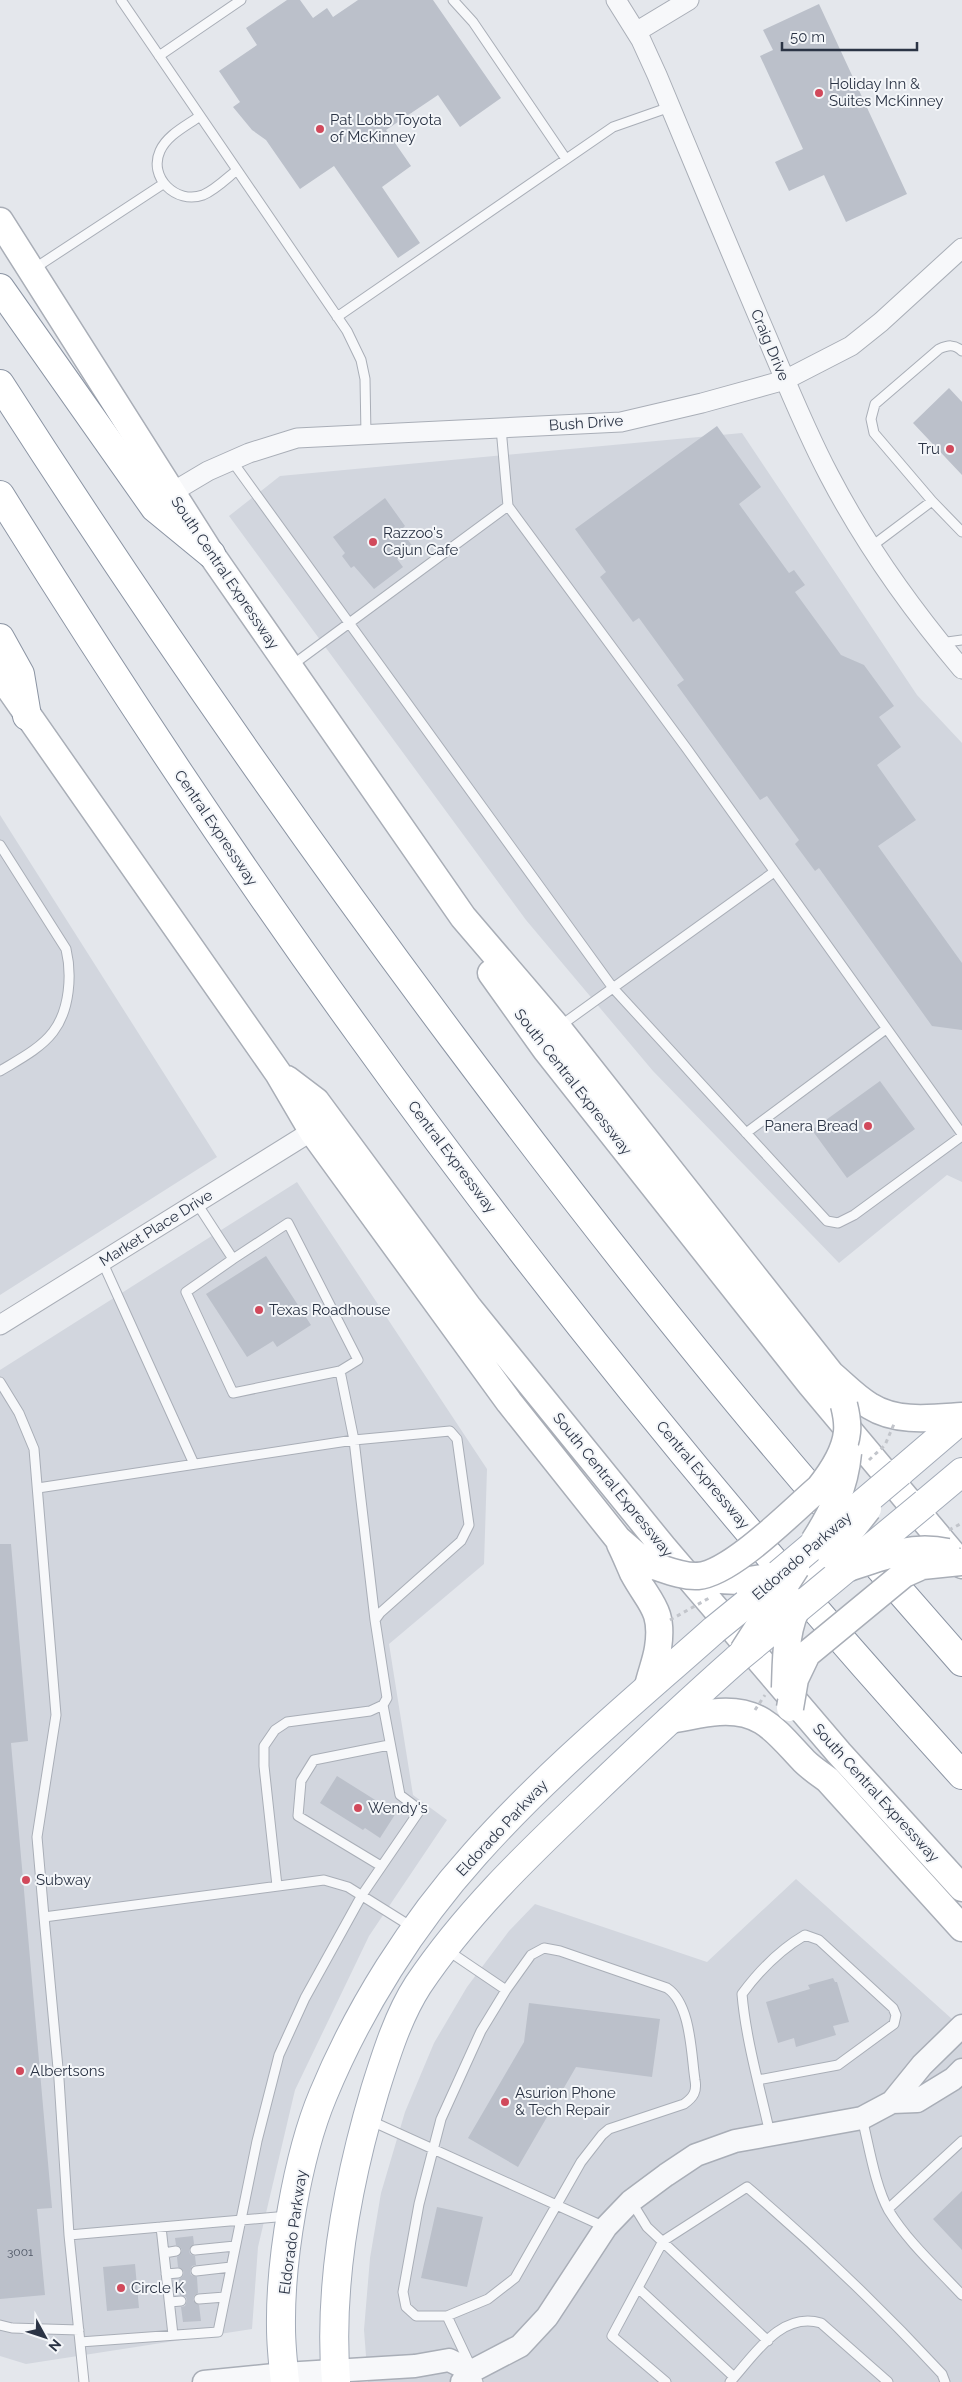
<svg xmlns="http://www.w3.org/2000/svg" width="962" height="2382" viewBox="0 0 962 2382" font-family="Raleway,sans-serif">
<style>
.built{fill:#d2d6de}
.building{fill:#bbc0ca}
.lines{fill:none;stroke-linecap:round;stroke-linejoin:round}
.service-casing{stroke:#a9aeb7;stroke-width:11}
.minor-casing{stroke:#a9aeb7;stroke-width:21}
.tertiary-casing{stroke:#a9aeb7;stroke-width:25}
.secondary-casing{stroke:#a9aeb7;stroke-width:29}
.primary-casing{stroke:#a3abb8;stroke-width:30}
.motorway-casing{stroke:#8b94a3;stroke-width:30}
.service{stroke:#f7f8fa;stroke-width:9}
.minor{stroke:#f7f8fa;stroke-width:19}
.tertiary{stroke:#f7f8fa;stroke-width:22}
.secondary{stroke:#fff;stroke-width:26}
.primary{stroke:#fff;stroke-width:28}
.motorway{stroke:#fff;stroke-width:28}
.secondary-bridge-casing{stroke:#a9aeb7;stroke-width:29;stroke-linecap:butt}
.primary-bridge-casing{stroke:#a3abb8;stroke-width:30;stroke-linecap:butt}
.path-bridge{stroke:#c2c5cb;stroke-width:3;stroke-dasharray:4 4;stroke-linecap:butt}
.secondary-bridge{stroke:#fff;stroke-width:26}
.primary-bridge{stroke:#fff;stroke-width:28}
.poi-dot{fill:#d1495b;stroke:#f4f6f9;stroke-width:2}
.labels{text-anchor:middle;stroke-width:4;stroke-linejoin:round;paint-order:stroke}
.number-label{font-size:12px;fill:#4f5766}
.poi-label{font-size:15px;fill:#2b3445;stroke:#f4f6f9;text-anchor:start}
.street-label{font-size:15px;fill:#2b3445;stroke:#f4f6f9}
</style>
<rect width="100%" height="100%" fill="#e4e7ec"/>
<!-- built -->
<path class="built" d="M742 433 917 695 962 743V1182L947 1175 839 1263 653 1071 526 920 229 516 280 476Z
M0 815 217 1157 0 1295Z
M297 1182 487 1469 484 1564 389 1644 413 1795 447 1820 369 1936 295 2090 258 2247 252 2329 26 2364 0 2356V1370Z
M796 1879 962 2028V2382H368L364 2330 370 2258 381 2193 405 2112 434 2043 467 1987 509 1931 535 1904 707 1962Z"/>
<!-- building -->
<path class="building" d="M287 0H300L313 18 327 8 333 17 358 0H433L501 98 460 127 438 95 386 130 411 166 382 187 420 243 398 258 334 166 300 189 266 140 252 130 233 107 240 102 219 71 257 45 246 28Z
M819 4 907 194 846 222 824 175 789 191 775 162 803 149 760 56 773 50 763 30Z
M949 388 962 402V475L913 423Z
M717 426 761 487 739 504 789 573 794 570 805 585 795 592 841 655 864 665 894 706 879 717 901 747 877 765 916 820 878 846 962 963V1030L932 1026 819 868 815 871 795 844 799 840 767 796 760 800 677 685 684 680 639 618 633 622 600 577 606 572 575 529Z
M385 498 405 526 401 530 413 547 397 559 403 567 374 589 354 566 351 568 342 556 345 553 333 537Z
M880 1081 915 1129 847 1178 812 1130Z
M266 1256 311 1325 277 1347 273 1341 247 1357 206 1294Z
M0 1544H11L28 1741 11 1743 52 2208 37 2209 45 2295 0 2299Z
M337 1776 396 1813 380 1838 365 1828 363 1830 320 1803Z
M833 1978 835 1982H837L849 2022 833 2026 836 2035 796 2047 794 2038 778 2043 766 2002 810 1989 808 1985Z
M529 2003 660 2019 652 2077 576 2067 518 2167 468 2138 524 2042Z
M962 2191V2250L933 2219Z
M437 2207 483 2217 467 2287 421 2278Z
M193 2236 194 2244 189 2250 190 2254 195 2256 196 2265 192 2266 190 2271 191 2275 197 2277 198 2293 194 2296 193 2300 199 2305 201 2321 183 2322 181 2307 185 2306 187 2301 186 2297 180 2295 179 2279 183 2276 184 2272 178 2267 177 2257 180 2255 182 2250 180 2247 176 2245 175 2238Z
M135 2264 139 2308 107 2311 103 2267Z"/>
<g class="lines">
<!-- service casing -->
<g class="service-casing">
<path id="service" d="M121 0 347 331 361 360 365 379 366 435
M453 0 473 22 566 159
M159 56 241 0
M200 116C186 126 167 135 160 151 148 177 176 205 203 195 215 190 227 178 237 170
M32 270 163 184
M337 317 613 127 670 107
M501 428 508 506 687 749 962 1134
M232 461 613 988 827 1221 838 1223 854 1215 962 1136
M932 501 962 532
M872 546 932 501 874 433 871 419 875 404 939 349C948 345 954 344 962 351
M940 643 962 640
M291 666 508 506
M0 845 66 949C72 974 70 1010 53 1032 40 1049 18 1060 0 1071
M560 1026 774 872
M746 1133 886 1029
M233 1259 186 1292 233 1393 340 1371
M102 1261 194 1464
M0 1382 19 1413 34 1449 46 1594 56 1715 37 1837 44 1917 324 1880 348 1887 412 1927
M38 1488 354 1440 340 1371 358 1360 288 1223 233 1259 196 1202
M381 1866 298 1816 301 1781 314 1760 389 1745
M277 1886 264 1766V1746L275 1730 287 1722 370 1711 383 1705 387 1698 375 1620 380 1613 461 1541 469 1525 457 1439 450 1431 354 1440 375 1620
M44 1917 59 2079 69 2235 84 2382
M447 1950 506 1990
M758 2080 838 2065 894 2024 896 2015 893 2008 819 1940 805 1935C781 1949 759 1971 742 1994 746 2041 760 2088 770 2134
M862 2118C869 2146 875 2186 889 2211 908 2242 937 2268 962 2295
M369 2120 605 2227
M631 2201 647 2227 768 2341
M888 2209 962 2141
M161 2227 173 2335
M69 2235 288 2216
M195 2250 235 2246
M164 2253 176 2251
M196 2271 231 2267
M166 2274 178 2273
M638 2288 734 2377
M199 2299 225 2297
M170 2302 181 2301
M447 2316 488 2299 515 2278 581 2162 602 2135 609 2129 684 2104C694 2097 697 2091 695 2080 691 2053 691 2004 667 1988L560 1951 544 1948 531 1955 506 1990 481 2031 441 2119 419 2204 403 2292 406 2307 416 2316H447L478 2382
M0 2325 12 2328 79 2330
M80 2342 218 2332 257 2141 279 2055 305 1998 362 1895 420 1810 400 1795 383 1705
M666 2382 612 2336 663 2241 747 2187C815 2245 881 2308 942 2374L945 2382
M730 2382C754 2356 780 2311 821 2323L888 2382"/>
</g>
<!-- minor casing -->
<g class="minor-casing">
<path id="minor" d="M616 0 641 40 657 75C690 155 724 236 758 316 781 369 802 424 829 475 865 544 912 610 962 669
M636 32 689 0
M171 493 208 471 249 453 297 438 621 422 702 403 785 380 851 346 881 322 962 248
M0 1325 312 1131"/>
</g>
<!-- tertiary casing -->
<g class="tertiary-casing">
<path id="tertiary" d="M892 2102 917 2101 953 2079 962 2070
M204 2382 284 2374 415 2366 449 2360 472 2371
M462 2382 472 2371 520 2346 547 2317 606 2227 631 2201 666 2175 696 2155 735 2141 862 2118 892 2102 922 2065 962 2026"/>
</g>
<!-- secondary casing -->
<g class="secondary-casing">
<path id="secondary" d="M0 221 211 554 463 917 558 1028 831 1374C844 1385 856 1398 870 1406 897 1423 932 1418 962 1416
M0 675 278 1073 312 1131 509 1402 618 1539 641 1559 657 1567
M491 973 546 1050 811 1385 962 1565
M287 1079 316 1101 469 1308 663 1547 839 1753 962 1888
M620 1544C625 1554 629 1564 633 1573 649 1603 664 1609 658 1648 656 1661 651 1673 648 1686
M697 1576C724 1583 752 1582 779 1574
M813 1581 831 1556
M669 1720C685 1718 702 1713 719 1712 763 1709 777 1733 804 1761 811 1768 820 1774 828 1780L962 1928"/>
</g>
<!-- primary casing -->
<g class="primary-casing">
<path id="primary" d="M900 1472 962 1419
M925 1503 962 1472
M746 1604 779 1574
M285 2382C283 2364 281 2346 281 2327 280 2260 297 2157 323 2095 359 2008 412 1924 475 1854 548 1772 633 1702 714 1630
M336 2382C328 2284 347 2184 375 2090 386 2055 398 2016 418 1985 465 1915 524 1858 585 1800 635 1752 686 1704 738 1658"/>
</g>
<!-- motorway casing -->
<g class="motorway-casing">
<path id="motorway" d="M0 288 155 508 211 554
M0 384C143 607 294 825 453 1038 574 1200 698 1359 830 1511
M0 495C114 678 232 857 358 1031 544 1290 748 1539 962 1775
M0 638 20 674 27 716
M857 1542 962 1662"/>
</g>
<!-- service -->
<use href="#service" class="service"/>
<!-- minor -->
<use href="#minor" class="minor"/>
<!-- tertiary -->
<use href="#tertiary" class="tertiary"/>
<!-- secondary -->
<use href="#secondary" class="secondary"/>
<!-- primary -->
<use href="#primary" class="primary"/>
<!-- motorway -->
<use href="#motorway" class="motorway"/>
<!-- secondary-bridge casing -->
<g class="secondary-bridge-casing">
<path id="secondary-bridge" d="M814 1541C832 1513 845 1487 848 1453
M831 1556 868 1509
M657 1567C669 1571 685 1577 698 1576 732 1573 792 1511 819 1488 831 1473 845 1452 847 1432 848 1423 846 1413 844 1405
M849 1568C881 1557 912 1544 947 1552
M743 1651 796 1568
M785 1688C786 1659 785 1628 800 1602
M790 1708 795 1679 807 1654 904 1574 922 1566 962 1562"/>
</g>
<!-- primary-bridge casing -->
<g class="primary-bridge-casing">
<path id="primary-bridge" d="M779 1574 900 1472
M714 1630 746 1604
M738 1658 925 1503"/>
</g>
<!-- path-bridge -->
<path class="path-bridge" d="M869 1460 885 1445 894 1424
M949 1530 962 1523
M670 1620 711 1597
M755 1710 765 1695"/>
<!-- secondary-bridge -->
<use href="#secondary-bridge" class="secondary-bridge"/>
<!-- primary-bridge -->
<use href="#primary-bridge" class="primary-bridge"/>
</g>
<!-- markers -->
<g class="poi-dot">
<circle cx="819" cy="93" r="5"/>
<circle cx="320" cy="129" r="5"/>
<circle cx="950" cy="449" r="5"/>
<circle cx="373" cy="542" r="5"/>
<circle cx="868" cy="1126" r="5"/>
<circle cx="259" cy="1310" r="5"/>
<circle cx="358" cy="1808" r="5"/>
<circle cx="26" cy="1880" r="5"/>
<circle cx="20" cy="2071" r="5"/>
<circle cx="505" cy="2102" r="5"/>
<circle cx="121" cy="2288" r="5"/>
</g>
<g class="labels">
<!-- number labels -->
<g class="number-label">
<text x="20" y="2256">3001</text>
</g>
<!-- poi labels -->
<g class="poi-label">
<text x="829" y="89">Holiday Inn &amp;<tspan x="829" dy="17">Suites McKinney</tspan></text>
<text x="330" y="125">Pat Lobb Toyota<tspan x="330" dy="17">of McKinney</tspan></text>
<text x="940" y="454" text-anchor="end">Tru</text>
<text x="383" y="538">Razzoo's<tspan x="383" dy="17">Cajun Cafe</tspan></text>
<text x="858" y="1131" text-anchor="end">Panera Bread</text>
<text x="269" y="1315">Texas Roadhouse</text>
<text x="368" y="1813">Wendy's</text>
<text x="36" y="1885">Subway</text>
<text x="30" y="2076">Albertsons</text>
<text x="515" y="2098">Asurion Phone<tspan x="515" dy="17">&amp; Tech Repair</tspan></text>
<text x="131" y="2293">Circle K</text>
</g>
<!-- street labels -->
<g class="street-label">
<text transform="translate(770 345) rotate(67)" y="5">Craig Drive</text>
<text transform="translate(586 423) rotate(-4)" y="5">Bush Drive</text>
<text transform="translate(225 573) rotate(56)" y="5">South Central Expressway</text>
<text transform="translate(216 828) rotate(56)" y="5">Central Expressway</text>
<text transform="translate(573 1082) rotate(52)" y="5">South Central Expressway</text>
<text transform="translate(452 1157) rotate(53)" y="5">Central Expressway</text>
<text transform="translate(156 1228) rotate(-32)" y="5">Market Place Drive</text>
<text transform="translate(703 1475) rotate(50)" y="5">Central Expressway</text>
<text transform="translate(613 1485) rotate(51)" y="5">South Central Expressway</text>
<text transform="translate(802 1556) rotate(-41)" y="5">Eldorado Parkway</text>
<text transform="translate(876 1793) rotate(48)" y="5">South Central Expressway</text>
<text transform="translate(502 1828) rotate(-47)" y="5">Eldorado Parkway</text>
<text transform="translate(293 2232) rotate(-82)" y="5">Eldorado Parkway</text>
</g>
</g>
<!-- north arrow -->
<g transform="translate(45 2337) rotate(130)" stroke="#f4f6f9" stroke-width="4" paint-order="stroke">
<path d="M0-4L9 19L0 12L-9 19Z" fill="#2b3445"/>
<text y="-8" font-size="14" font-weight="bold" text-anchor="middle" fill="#2b3445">N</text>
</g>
<!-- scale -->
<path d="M782 42v8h135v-8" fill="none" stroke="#2b3445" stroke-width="2.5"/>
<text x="790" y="42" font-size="15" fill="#2b3445" stroke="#f4f6f9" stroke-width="4" paint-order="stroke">50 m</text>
</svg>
